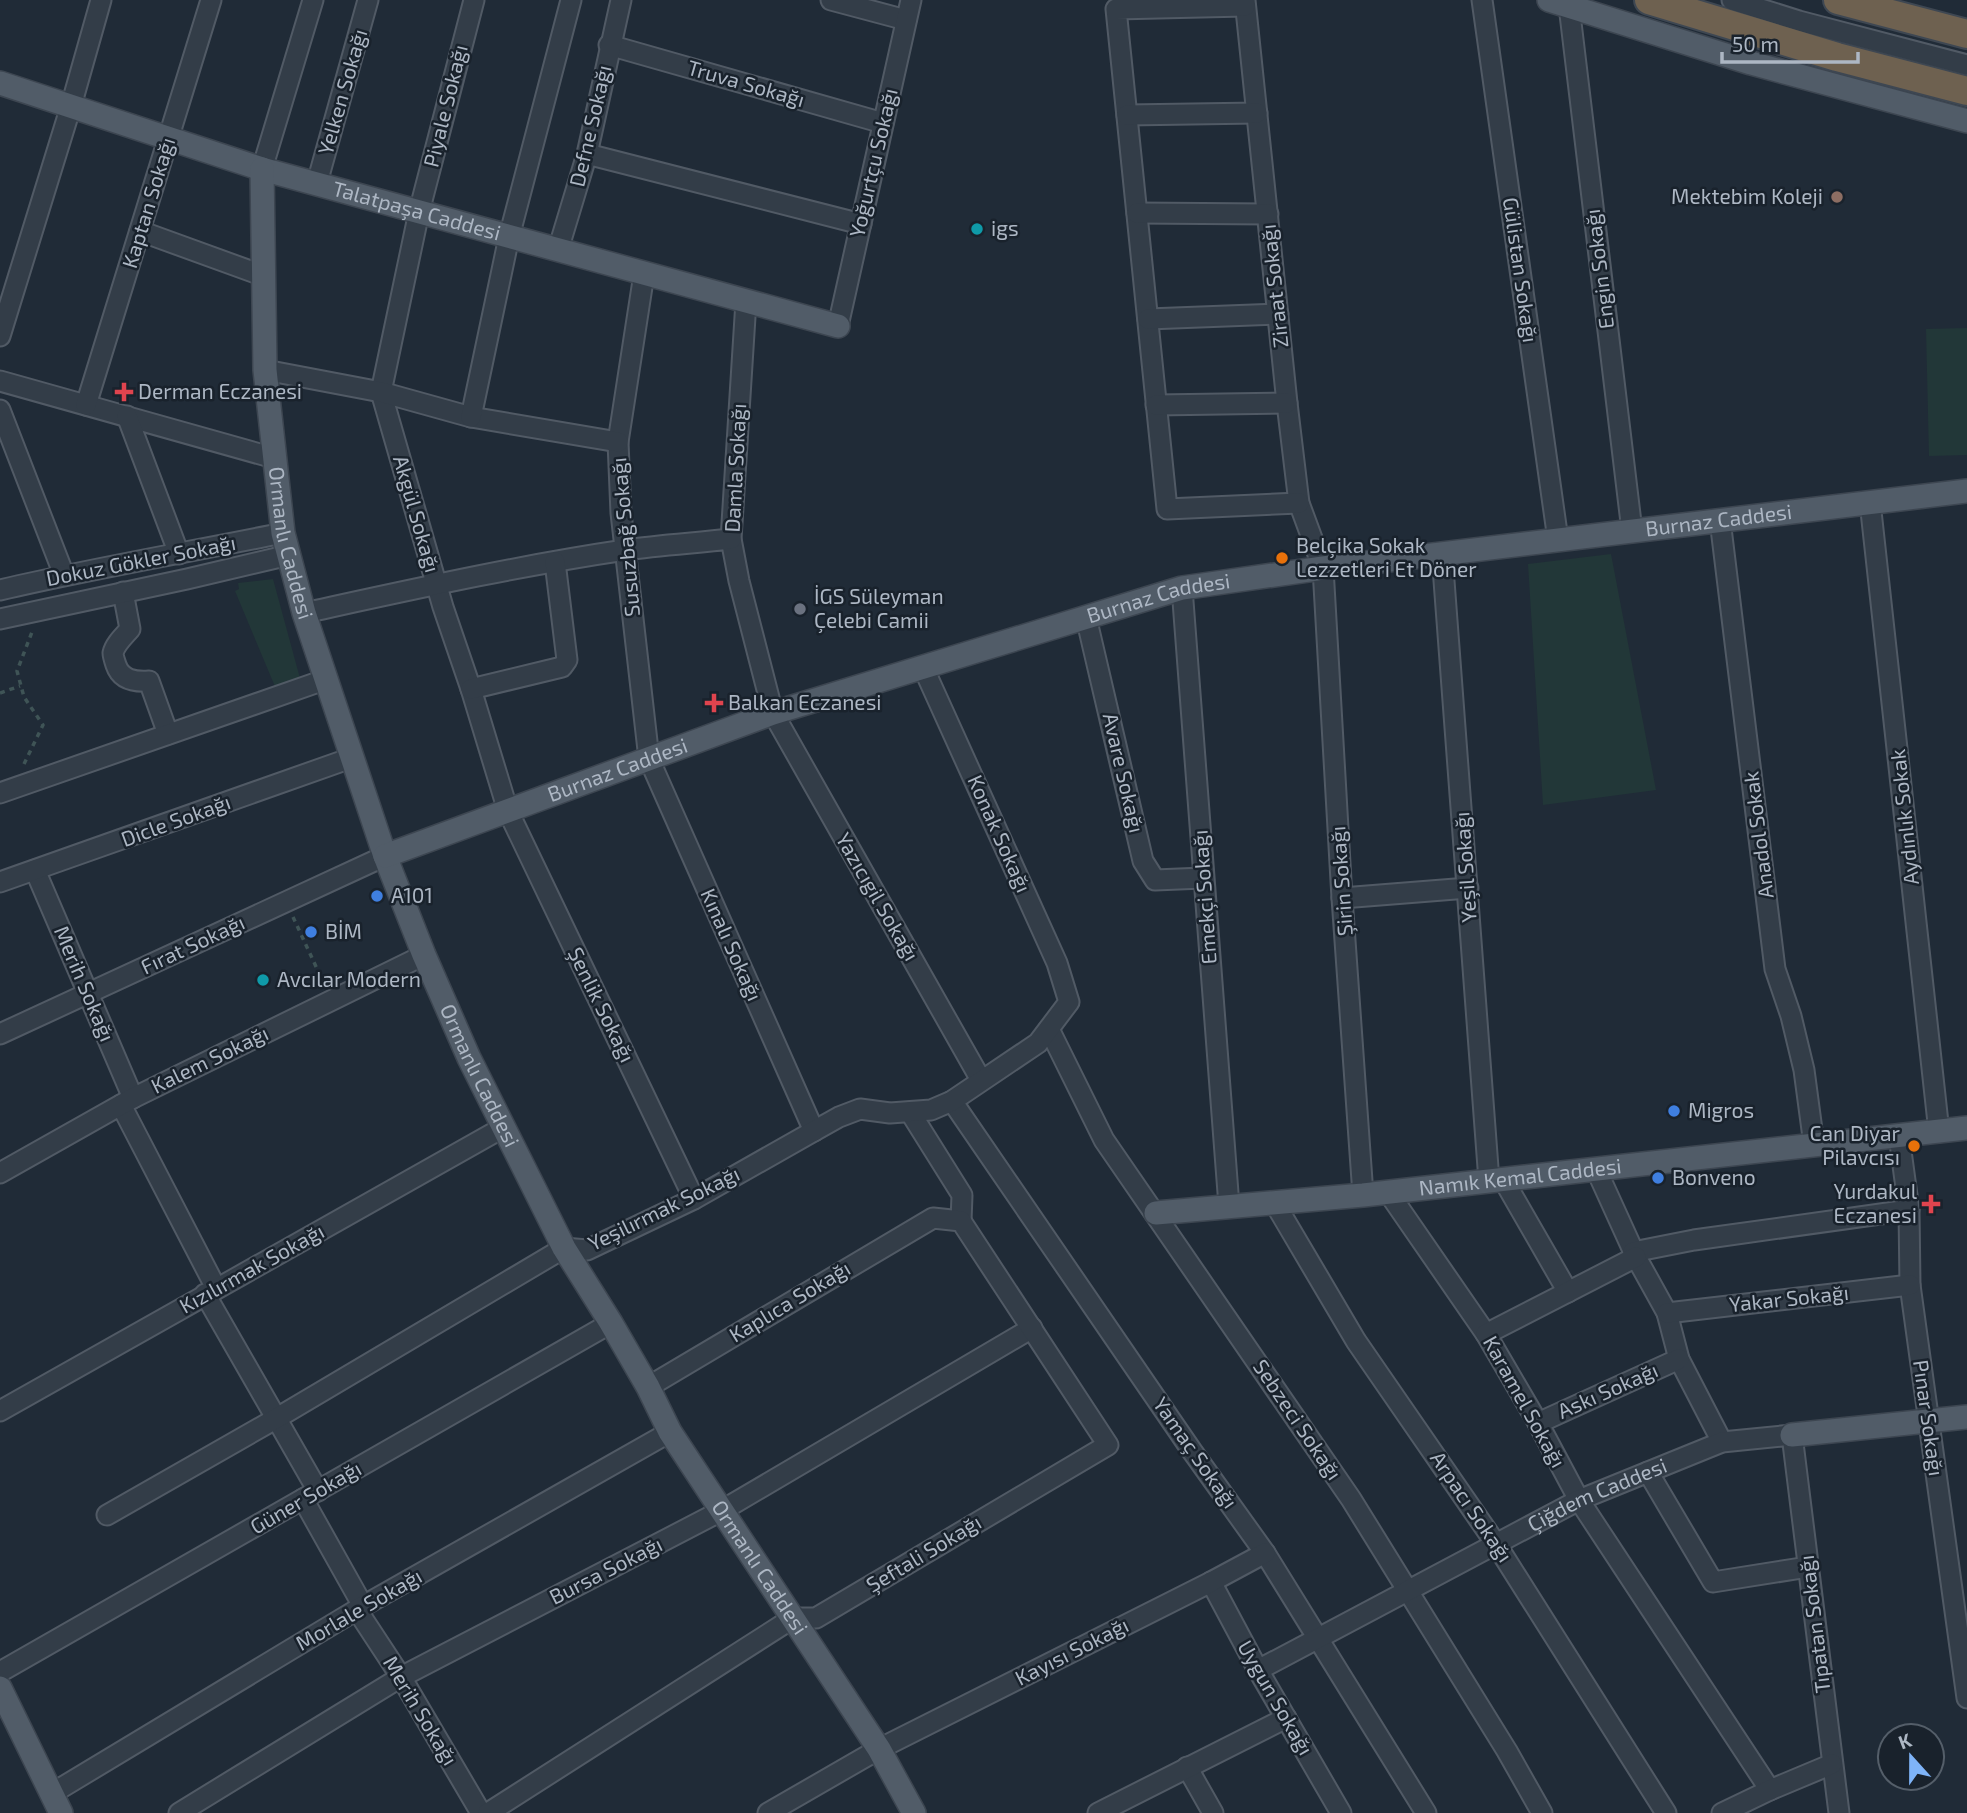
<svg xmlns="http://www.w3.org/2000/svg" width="1967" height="1813" viewBox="0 0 1967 1813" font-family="'Exo 2',sans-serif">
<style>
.green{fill:#223738}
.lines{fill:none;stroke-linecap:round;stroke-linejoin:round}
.minor-casing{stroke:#515a65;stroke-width:23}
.major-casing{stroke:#3d4651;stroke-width:26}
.highway-casing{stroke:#3e4752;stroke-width:32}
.path{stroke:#3f5456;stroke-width:3.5;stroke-dasharray:5 5;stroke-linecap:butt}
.minor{stroke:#333d48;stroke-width:19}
.major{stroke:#515c68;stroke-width:23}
.highway{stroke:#6e6150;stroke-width:28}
.education-dot{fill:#8d6e63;stroke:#19222c;stroke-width:2.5}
.culture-dot{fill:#0f9aa8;stroke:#19222c;stroke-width:2.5}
.health-dot{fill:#e0444e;stroke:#19222c;stroke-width:2.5}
.food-dot{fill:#e8710a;stroke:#19222c;stroke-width:2.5}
.worship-dot{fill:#6b7280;stroke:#19222c;stroke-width:2.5}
.shop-dot{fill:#3f7fe0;stroke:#19222c;stroke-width:2.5}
.labels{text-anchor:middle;stroke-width:5;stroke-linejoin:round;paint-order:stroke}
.street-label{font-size:21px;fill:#adb7c4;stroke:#19222c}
.poi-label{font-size:21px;fill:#adb7c4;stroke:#19222c;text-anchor:start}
</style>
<rect width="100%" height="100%" fill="#202b37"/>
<!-- green -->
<path class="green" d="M1967 328V455L1929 456 1926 329Z
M1611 554 1656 790 1543 805 1528 564Z
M273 579 301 682 276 689 235 591 239 589 238 583Z"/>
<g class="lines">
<!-- minor casing -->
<g class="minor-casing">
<g id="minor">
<path d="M474 0 419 212 381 392 443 607 471 689 508 811 694 1199"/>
<path d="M831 0 906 20"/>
<path d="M1245 0 1287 403 1299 503 1323 568 1342 898 1363 1195"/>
<path d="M1482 0 1558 540"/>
<path d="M1732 0 1799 21 1967 65"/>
<path d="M1245 6 1116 9 1167 509 1299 503"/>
<path d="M1569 6 1632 531"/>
<path d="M609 45 883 123"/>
<path d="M1127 115 1257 113"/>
<path d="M587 154 861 224"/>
<path d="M262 169 313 0"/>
<path d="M317 183 368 0"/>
<path d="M1137 213 1268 214"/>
<path d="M140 231 264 276"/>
<path d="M558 250 587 154 621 0"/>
<path d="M644 274 618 442 621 513 649 759 814 1131"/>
<path d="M746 301 731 539 739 581 773 713 981 1080"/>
<path d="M1148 319 1278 314"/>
<path d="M838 326 911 0"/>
<path d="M0 336 71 106 101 0"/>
<path d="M265 370 381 392 471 417 618 442"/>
<path d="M0 381 274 458"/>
<path d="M86 405 211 0"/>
<path d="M1156 405 1287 403"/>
<path d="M0 410 64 575"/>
<path d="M127 416 179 554"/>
<path d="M471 417 509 237 571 0"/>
<path d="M1870 502 1939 1132"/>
<path d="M1720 520 1775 969 1791 1016 1804 1070 1814 1145"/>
<path d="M1442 554 1489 1181"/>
<path d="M1182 588 1229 1206"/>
<path d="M0 590C94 568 189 552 283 533"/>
<path d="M123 592 130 629C124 636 115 644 113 653 113 656 115 662 116 665 121 680 135 682 149 681L168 734"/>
<path d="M304 613C410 590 517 566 625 550 660 545 696 543 731 539"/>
<path d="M1086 617 1143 861 1155 880 1203 878"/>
<path d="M0 619 187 579 289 555"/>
<path d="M471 689 562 667 567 660 555 562"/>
<path d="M0 793 327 679"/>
<path d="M35 870 133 1098"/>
<path d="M0 882 351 758"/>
<path d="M1342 898 1468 888"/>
<path d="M1049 1029 1104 1140 1351 1499 1507 1751 1542 1813"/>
<path d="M0 1034 385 856"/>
<path d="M952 1101 1192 1451 1265 1553 1426 1813"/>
<path d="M121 1105 216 1288"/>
<path d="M910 1112 962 1195 961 1221"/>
<path d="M1899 1136 1909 1210 1910 1285 1967 1698"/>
<path d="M1596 1169 1636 1257 1667 1313 1679 1359 1722 1442"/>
<path d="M0 1173 133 1098 424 955"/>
<path d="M1503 1179 1568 1292"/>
<path d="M1388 1192 1486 1334 1538 1423 1579 1500 1770 1790"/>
<path d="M1274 1202 1356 1341 1496 1544 1666 1813"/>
<path d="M1633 1252 1694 1240 1909 1210"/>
<path d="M205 1294 318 1491"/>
<path d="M1667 1313 1910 1285"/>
<path d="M1486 1334 1636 1257"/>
<path d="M0 1411 504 1127"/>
<path d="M1538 1423 1679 1359"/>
<path d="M1648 1472 1713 1582 1808 1567"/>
<path d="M303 1499 363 1606"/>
<path d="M107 1515 277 1418 564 1248 587 1250 694 1199 814 1131 839 1117 860 1109 890 1113 931 1110 952 1101 1038 1043 1069 1002 1057 963 923 667"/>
<path d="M1211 1582 1258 1670 1341 1813"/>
<path d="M357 1610 401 1677 481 1813"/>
<path id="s1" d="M1258 1670 1579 1500 1722 1442 1792 1435 1839 1813"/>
<path d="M0 1672 611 1323"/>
<path d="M1187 1767 1213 1813"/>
<path d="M51 1794 363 1606 670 1432"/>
<path d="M179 1813 401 1677 721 1511 1032 1328"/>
<path d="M488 1813 793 1618H816L1108 1445 961 1221 933 1218 648 1387"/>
<path d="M768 1813 879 1749 1211 1582 1265 1553"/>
<path d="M1098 1813 1286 1718"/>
<path d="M1722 1813 1770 1790 1832 1764"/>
</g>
</g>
<!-- major casing -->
<g class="major-casing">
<g id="major">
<path d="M1549 0 1751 63 1967 121"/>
<path id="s2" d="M0 83 262 169 838 326"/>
<path id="s3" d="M262 169 265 370 283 533 304 613 385 856 424 955 469 1058 564 1248 611 1323 648 1387 670 1432 879 1749 914 1813"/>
<path id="s4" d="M385 856 773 713 1182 588 1323 568 1967 491"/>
<path id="s5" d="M1156 1213 1363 1195 1967 1128"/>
<path d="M1792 1435 1967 1417"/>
<path d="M0 1688 61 1813"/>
</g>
</g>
<!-- highway casing -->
<g class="highway-casing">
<path id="highway" d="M1649 0 1837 57 1967 91
M1838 0 1967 34"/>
</g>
<!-- path -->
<path class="path" d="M0 693 20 686
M24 764 43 725 24 697 17 671 32 632
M293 917 325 986"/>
<!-- minor -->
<use href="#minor" class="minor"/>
<!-- major -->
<use href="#major" class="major"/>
<!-- highway -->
<use href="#highway" class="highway"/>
</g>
<!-- markers -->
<circle class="education-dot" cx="1837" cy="197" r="7"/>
<g class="culture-dot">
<circle cx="977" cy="229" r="7"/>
<circle cx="263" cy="980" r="7"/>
</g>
<g class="health-dot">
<path d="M120.5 381.5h7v7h7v7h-7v7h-7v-7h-7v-7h7z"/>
<path d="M710.5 692.5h7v7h7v7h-7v7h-7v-7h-7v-7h7z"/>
<path d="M1927.5 1193.5h7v7h7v7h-7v7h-7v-7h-7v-7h7z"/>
</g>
<g class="food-dot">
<circle cx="1282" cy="558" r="7"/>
<circle cx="1914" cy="1146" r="7"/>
</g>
<circle class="worship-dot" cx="800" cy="609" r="7"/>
<g class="shop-dot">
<circle cx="377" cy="896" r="7"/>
<circle cx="311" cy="932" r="7"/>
<circle cx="1674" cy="1111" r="7"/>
<circle cx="1658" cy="1178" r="7"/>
</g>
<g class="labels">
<!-- street labels -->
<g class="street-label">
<text transform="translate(746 84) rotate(16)" y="7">Truva Sokağı</text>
<text transform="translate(343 92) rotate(-74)" y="7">Yelken Sokağı</text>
<text transform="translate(446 106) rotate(-76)" y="7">Piyale Sokağı</text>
<text transform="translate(591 126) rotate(-77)" y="7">Defne Sokağı</text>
<text transform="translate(874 163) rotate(-77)" y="7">Yoğurtçu Sokağı</text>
<text transform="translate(149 203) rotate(-73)" y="7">Kaptan Sokağı</text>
<text dy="7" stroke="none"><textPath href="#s2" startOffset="436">Talatpaşa Caddesi</textPath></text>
<text transform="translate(1600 269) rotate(-97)" y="7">Engin Sokağı</text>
<text transform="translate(1520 270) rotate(82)" y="7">Gülistan Sokağı</text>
<text transform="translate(1275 286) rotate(-96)" y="7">Ziraat Sokağı</text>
<text transform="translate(736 468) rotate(-87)" y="7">Damla Sokağı</text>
<text transform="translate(416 514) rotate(74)" y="7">Akgül Sokağı</text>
<text dy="7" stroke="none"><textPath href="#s4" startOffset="1382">Burnaz Caddesi</textPath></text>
<text transform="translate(626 537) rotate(-95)" y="7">Susuzbağ Sokağı</text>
<text dy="7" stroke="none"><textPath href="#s3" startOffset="376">Ormanlı Caddesi</textPath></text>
<text transform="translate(141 561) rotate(-11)" y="7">Dokuz Gökler Sokağı</text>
<text dy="7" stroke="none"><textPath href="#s4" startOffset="816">Burnaz Caddesi</textPath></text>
<text dy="7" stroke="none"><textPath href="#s4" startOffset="248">Burnaz Caddesi</textPath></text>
<text transform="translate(1123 773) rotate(77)" y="7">Avare Sokağı</text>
<text transform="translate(1905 817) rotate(-96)" y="7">Aydınlık Sokak</text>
<text transform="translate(176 821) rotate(-20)" y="7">Dicle Sokağı</text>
<text transform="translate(999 834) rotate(66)" y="7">Konak Sokağı</text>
<text transform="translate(1759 835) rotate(-97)" y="7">Anadol Sokak</text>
<text transform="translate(1466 867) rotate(-94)" y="7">Yeşil Sokağı</text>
<text transform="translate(1342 881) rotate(-94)" y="7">Şirin Sokağı</text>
<text transform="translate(877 897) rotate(60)" y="7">Yazıcıgil Sokağı</text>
<text transform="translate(1205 897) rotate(-94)" y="7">Emekçi Sokağı</text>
<text transform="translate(193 945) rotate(-25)" y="7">Fırat Sokağı</text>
<text transform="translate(731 945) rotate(66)" y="7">Kınalı Sokağı</text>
<text transform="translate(84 984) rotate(67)" y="7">Merih Sokağı</text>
<text transform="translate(601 1005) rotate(64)" y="7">Şenlik Sokağı</text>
<text transform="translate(210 1060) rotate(-26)" y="7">Kalem Sokağı</text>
<text dy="7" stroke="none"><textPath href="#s3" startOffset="943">Ormanlı Caddesi</textPath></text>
<text dy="7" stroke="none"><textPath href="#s5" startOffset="366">Namık Kemal Caddesi</textPath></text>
<text transform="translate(664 1209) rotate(-26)" y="7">Yeşilırmak Sokağı</text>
<text transform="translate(252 1269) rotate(-29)" y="7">Kızılırmak Sokağı</text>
<text transform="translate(1789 1299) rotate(-6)" y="7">Yakar Sokağı</text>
<text transform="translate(790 1302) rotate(-31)" y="7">Kaplıca Sokağı</text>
<text transform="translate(1608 1391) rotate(-24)" y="7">Askı Sokağı</text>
<text transform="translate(1524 1402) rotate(61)" y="7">Karamel Sokağı</text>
<text transform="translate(1928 1418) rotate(82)" y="7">Pınar Sokağı</text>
<text transform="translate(1297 1420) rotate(56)" y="7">Sebzeci Sokağı</text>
<text transform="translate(1195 1453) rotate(55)" y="7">Yamaç Sokağı</text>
<text dy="7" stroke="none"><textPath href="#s1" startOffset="382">Çiğdem Caddesi</textPath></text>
<text transform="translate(306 1498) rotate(-30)" y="7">Güner Sokağı</text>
<text transform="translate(1471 1507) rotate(56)" y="7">Arpacı Sokağı</text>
<text transform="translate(924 1554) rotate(-31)" y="7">Şeftali Sokağı</text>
<text dy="7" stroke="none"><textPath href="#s3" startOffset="1510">Ormanlı Caddesi</textPath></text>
<text transform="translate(606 1571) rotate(-27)" y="7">Bursa Sokağı</text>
<text transform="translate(359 1610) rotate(-30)" y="7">Morlale Sokağı</text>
<text transform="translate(1815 1624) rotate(-97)" y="7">Tıpatan Sokağı</text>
<text transform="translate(1072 1652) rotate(-27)" y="7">Kayısı Sokağı</text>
<text transform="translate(1275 1698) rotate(60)" y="7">Uygun Sokağı</text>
<text transform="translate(420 1711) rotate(59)" y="7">Merih Sokağı</text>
</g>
<!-- poi labels -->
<g class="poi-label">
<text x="1823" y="204" text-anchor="end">Mektebim Koleji</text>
<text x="991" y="236">igs</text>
<text x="138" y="399">Derman Eczanesi</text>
<text x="1296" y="553">Belçika Sokak<tspan x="1296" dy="24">Lezzetleri Et Döner</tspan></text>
<text x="814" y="604">İGS Süleyman<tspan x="814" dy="24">Çelebi Camii</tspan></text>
<text x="728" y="710">Balkan Eczanesi</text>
<text x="391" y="903">A101</text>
<text x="325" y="939">BİM</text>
<text x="277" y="987">Avcılar Modern</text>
<text x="1688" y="1118">Migros</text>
<text x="1900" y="1141" text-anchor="end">Can Diyar<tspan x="1900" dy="24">Pilavcısı</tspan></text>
<text x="1672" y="1185">Bonveno</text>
<text x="1917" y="1199" text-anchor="end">Yurdakul<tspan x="1917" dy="24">Eczanesi</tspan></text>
</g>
</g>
<!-- north arrow -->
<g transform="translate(1911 1757) rotate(339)"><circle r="33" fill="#19222c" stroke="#545e69" stroke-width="2"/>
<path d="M0-5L12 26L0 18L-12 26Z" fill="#7fb4f8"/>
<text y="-10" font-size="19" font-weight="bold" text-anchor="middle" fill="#adb7c4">K</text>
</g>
<!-- scale -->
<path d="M1722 52v10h136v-10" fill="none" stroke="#adb7c4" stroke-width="3.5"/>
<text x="1732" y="52" font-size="21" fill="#adb7c4" stroke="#19222c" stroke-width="5" paint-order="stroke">50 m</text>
</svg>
